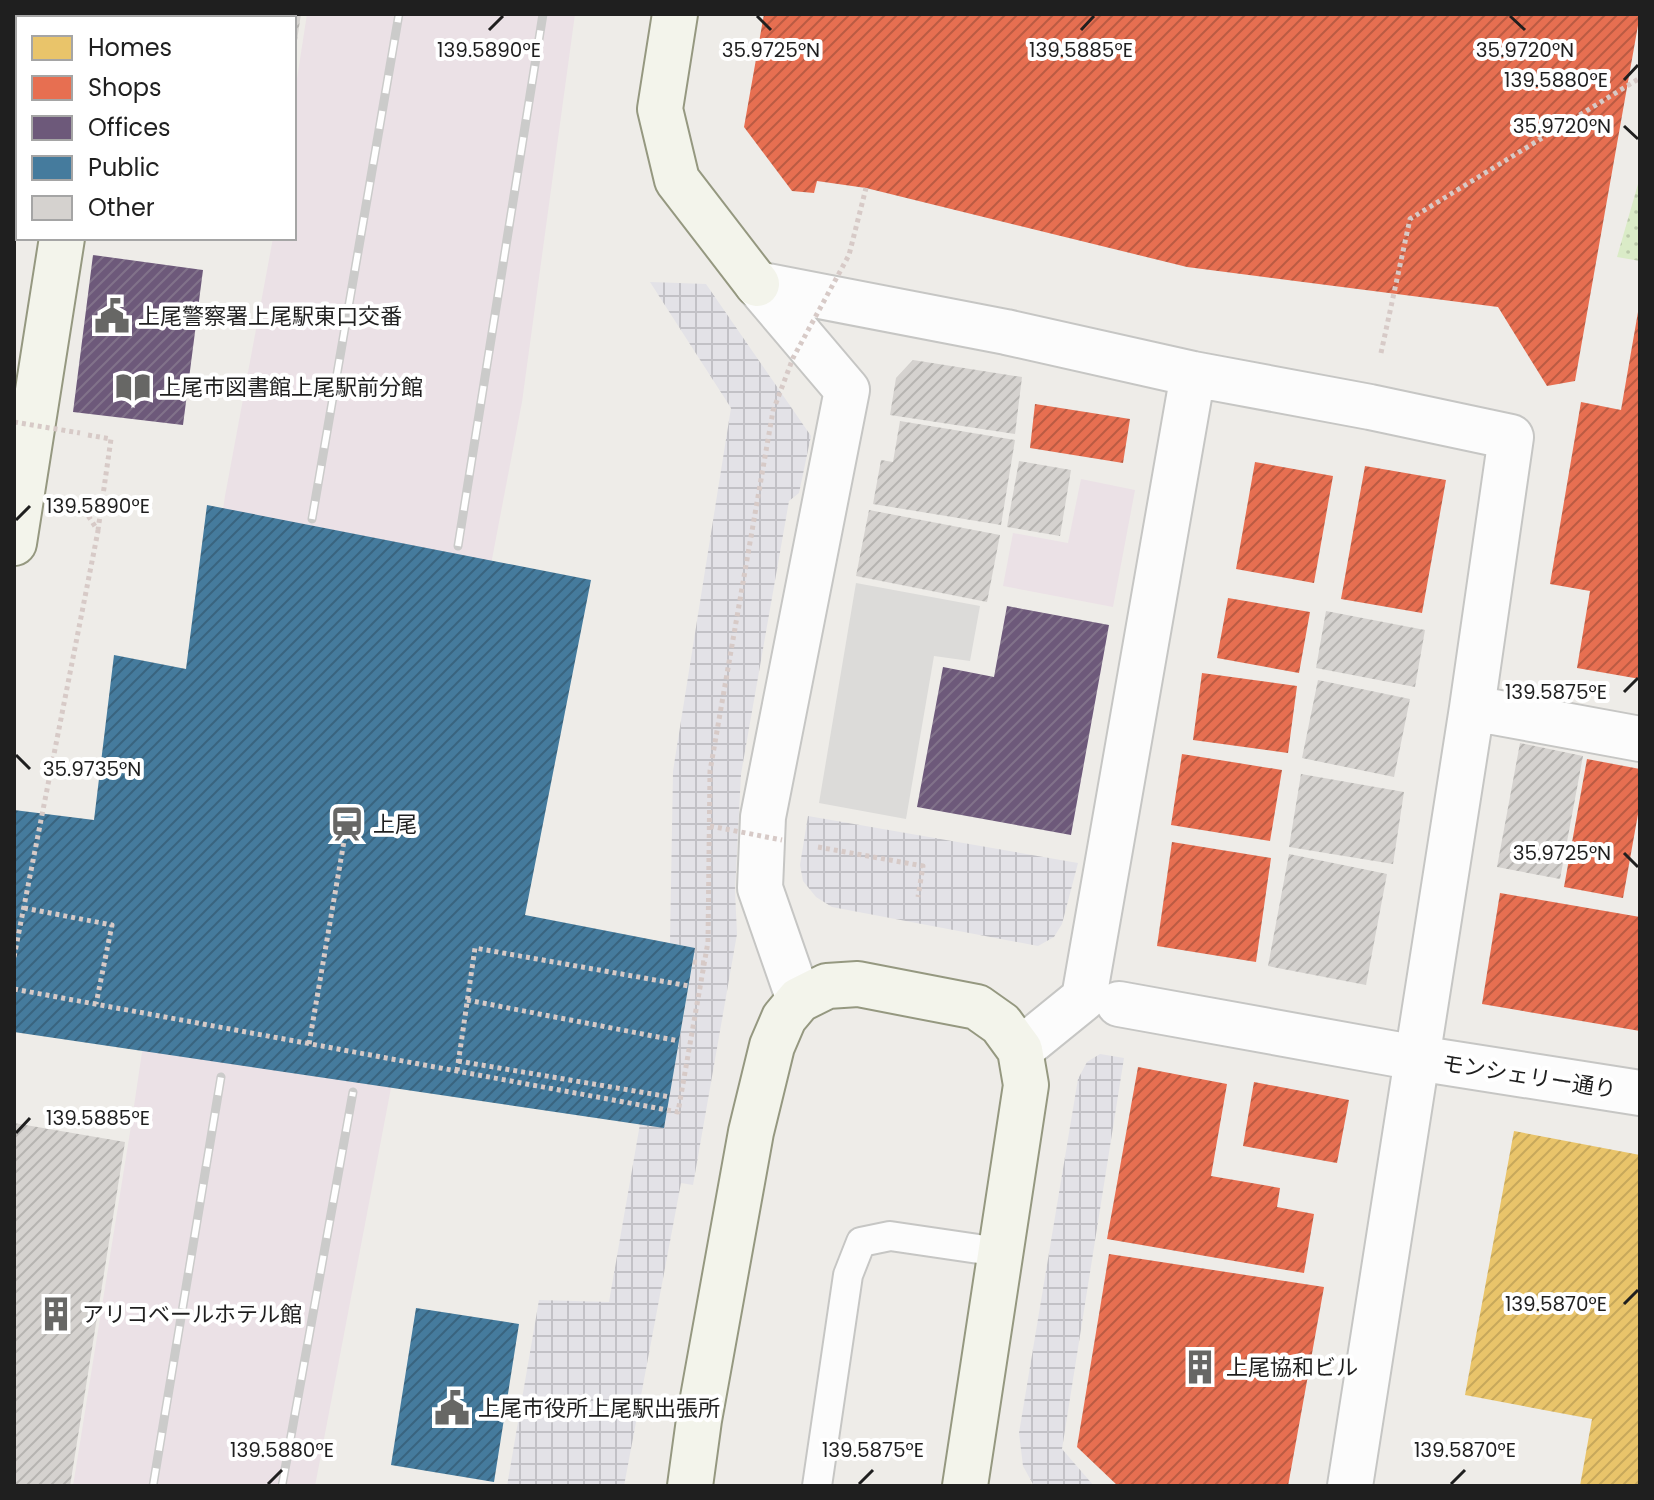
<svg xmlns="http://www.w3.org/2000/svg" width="1654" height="1500" viewBox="0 0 1654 1500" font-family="Poppins,'Noto Sans JP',sans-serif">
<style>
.industrial{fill:#ebe1e6}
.religious{fill:#dcdbd9}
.grass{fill:url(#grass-dots)}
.plaza{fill:url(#plaza-grid)}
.homes{fill:url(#homes-hatch)}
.shops{fill:url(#shops-hatch)}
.offices{fill:url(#offices-hatch)}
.public{fill:url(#public-hatch)}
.building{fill:url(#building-hatch)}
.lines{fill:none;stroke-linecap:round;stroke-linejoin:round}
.lane-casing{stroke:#c6c6c4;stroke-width:32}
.street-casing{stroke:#c6c6c4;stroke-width:48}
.secondary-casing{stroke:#959880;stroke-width:48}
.path{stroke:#d7cac7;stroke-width:5;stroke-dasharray:4 4;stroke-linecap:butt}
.lane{stroke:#fcfcfc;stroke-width:28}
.street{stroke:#fcfcfc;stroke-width:44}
.secondary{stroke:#f3f4eb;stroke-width:44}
.rail-casing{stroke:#cbcbca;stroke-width:9}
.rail{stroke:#fff;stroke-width:6;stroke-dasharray:18;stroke-linecap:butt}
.path-bridge{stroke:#d7cac7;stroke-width:5;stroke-dasharray:4 4;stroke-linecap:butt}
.ticks{fill:none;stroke:#1f1f1f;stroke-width:3}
.labels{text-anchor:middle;stroke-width:8;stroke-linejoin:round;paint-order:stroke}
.poi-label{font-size:22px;fill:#1f1f1f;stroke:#fff;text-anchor:start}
.street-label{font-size:22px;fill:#1f1f1f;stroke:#fff}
.ticks-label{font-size:20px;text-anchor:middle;fill:#1f1f1f;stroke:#fff;stroke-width:8;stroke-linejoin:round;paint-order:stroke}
</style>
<defs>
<pattern id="grass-dots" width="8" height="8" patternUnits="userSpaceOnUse" patternTransform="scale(2)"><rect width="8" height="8" fill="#daebc7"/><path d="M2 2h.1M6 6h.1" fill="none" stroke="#bbc9aa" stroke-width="1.8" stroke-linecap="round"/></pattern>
<pattern id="plaza-grid" width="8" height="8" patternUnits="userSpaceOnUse" patternTransform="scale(2)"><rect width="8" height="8" fill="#e3e2e7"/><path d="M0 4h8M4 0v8" fill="none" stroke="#c2c1c6"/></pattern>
<pattern id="homes-hatch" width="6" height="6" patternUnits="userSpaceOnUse" patternTransform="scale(2)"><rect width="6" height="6" fill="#e9c46a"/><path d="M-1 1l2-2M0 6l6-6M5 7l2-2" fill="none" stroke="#c7a85b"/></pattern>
<pattern id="shops-hatch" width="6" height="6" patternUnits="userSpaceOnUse" patternTransform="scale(2)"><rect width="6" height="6" fill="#e76f51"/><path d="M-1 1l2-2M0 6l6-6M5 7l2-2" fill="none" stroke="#bb5b43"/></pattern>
<pattern id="offices-hatch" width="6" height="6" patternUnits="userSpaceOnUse" patternTransform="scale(2)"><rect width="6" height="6" fill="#6d597a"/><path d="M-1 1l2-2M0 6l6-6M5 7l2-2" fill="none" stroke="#81728a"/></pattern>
<pattern id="public-hatch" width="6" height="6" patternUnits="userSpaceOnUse" patternTransform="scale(2)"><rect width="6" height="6" fill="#457b9d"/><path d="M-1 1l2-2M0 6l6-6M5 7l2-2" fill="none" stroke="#39647f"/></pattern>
<pattern id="building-hatch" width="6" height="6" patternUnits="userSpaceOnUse" patternTransform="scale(2)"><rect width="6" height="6" fill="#d5d2cf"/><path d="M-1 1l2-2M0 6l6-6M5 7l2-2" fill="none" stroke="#b6b4b1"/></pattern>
</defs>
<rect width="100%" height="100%" fill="#eeece8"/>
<!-- industrial -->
<path class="industrial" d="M307 14H575L522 402 315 1486H73L131 1126 225 496 273 238H294V98Z
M1081 479 1135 490 1113 607 1003 586 1013 533 1068 543Z"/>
<!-- religious -->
<path class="religious" d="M856 583 980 606 970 661 934 656 906 819 819 803Z"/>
<!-- grass -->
<path class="grass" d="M1640 177V261L1617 257Z"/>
<!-- plaza -->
<path class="plaza" d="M650 282 706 284 811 436 799 493 789 501 741 774 735 891 737 934 693 1185 681 1183 624 1486H507L539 1300 609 1302 640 1124 664 1127 693 962 694 948 670 943 673 771 731 408Z
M808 816 1078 863 1062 924 1054 937 1038 946 832 907 816 897 803 881 800 865Z
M1100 1054 1124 1058 1062 1449 1094 1486H1034L1023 1466 1019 1433 1078 1079 1087 1062Z"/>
<!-- homes -->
<path class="homes" d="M1514 1131 1640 1155V1486H1580L1592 1419 1465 1395Z"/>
<!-- shops -->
<path class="shops" d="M764 14H1640L1575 381 1547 386 1498 307 1187 267 866 188 817 181 814 193 792 191 744 127Z
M1638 312H1640V679L1577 668 1590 591 1550 584 1581 402 1621 410Z
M1035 404 1130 419 1123 463 1030 448Z
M1255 462 1333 476 1314 583 1236 569Z
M1365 466 1446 480 1422 613 1341 599Z
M1228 598 1310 612 1299 673 1217 658Z
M1202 673 1297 686 1288 753 1193 740Z
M1182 754 1282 770 1270 841 1171 825Z
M1587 759 1640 769V803L1623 898 1564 887Z
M1172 842 1271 858 1256 962 1157 946Z
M1500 893 1640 917V1031L1482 1004Z
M1138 1067 1227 1084 1211 1176 1280 1188 1277 1207 1314 1214 1304 1273 1107 1239Z
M1254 1082 1349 1100 1337 1163 1243 1146Z
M1109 1254 1324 1287 1288 1486H1118L1077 1447Z"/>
<!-- offices -->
<path class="offices" d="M93 255 203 270 183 425 73 412Z
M1007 606 1109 625 1071 835 917 807 943 667 994 677Z"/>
<!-- public -->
<path class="public" d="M207 505 591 580 525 915 695 948 664 1128 14 1032V810L94 820 114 655 186 669Z
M416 1308 519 1324 494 1482 391 1465Z"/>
<!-- building -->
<path class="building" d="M134 14H301L296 47 294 18H134Z
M913 360 1022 377 1015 434 890 415 896 378Z
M900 421 1015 440 1001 525 873 504 881 460 893 462Z
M1019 461 1071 470 1060 536 1007 527Z
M869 510 1000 535 987 602 856 576Z
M1326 611 1425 630 1415 687 1316 668Z
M1318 680 1410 699 1394 777 1302 758Z
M1520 743 1583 756 1560 879 1497 867Z
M1301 774 1404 792 1393 864 1289 847Z
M1289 854 1387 874 1366 985 1268 966Z
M14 1123 125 1142 70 1486H14Z"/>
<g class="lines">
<!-- lane casing -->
<g class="lane-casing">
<path id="lane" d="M817 1486 848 1275 861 1242 890 1236 999 1252"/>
</g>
<!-- street casing -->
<g class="street-casing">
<path id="street" d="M757 284 1006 332 1193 374 1370 407 1511 437 1472 708 1350 1486
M757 284 847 390 763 817 760 888 799 1000
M1472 708 1640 739
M1119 1004 1417 1058 1640 1093
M1020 1050 1084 998 1193 374"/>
</g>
<!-- secondary casing -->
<g class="secondary-casing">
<path id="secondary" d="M675 14 660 109 677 180 757 284
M97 18 98 14
M14 543 62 238
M690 1486 699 1420 751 1132 772 1046 784 1018 799 1000 827 986 858 984 977 1007 1001 1024 1020 1050 1026 1085 965 1486"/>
</g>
<!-- path -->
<path class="path" d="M1381 353 1410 219 1640 78
M88 435 111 439 98 530
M818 847 923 866 918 897
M24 908 112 925 96 1004
M14 957 98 531 78 500
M693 962 705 963
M467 1000 679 1041
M309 1044 347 824
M458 1061 670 1097
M457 1071 475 948 689 986"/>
<!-- lane -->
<use href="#lane" class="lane"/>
<!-- street -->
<use href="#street" class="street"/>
<!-- secondary -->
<use href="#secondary" class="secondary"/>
<!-- rail casing -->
<g class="rail-casing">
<path id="rail" d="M312 519 399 14
M458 546 543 14
M153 1486 221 1077
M282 1486 353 1092"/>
</g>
<!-- rail -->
<use href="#rail" class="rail"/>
<!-- path-bridge -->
<path class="path-bridge" d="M14 422 80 433
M710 826 782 840
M14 989 678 1112 708 942 710 771 773 411 793 358 849 255 866 188"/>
</g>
<!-- ticks -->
<path class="ticks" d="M757 16 771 30M1510 16 1525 30M489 30 503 16M1081 30 1094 16M1624 80 1638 65M1624 126 1638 139M16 520 30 506M1624 692 1638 678M16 755 30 769M1624 853 1638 867M16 1133 30 1118M1624 1304 1638 1290M268 1484 282 1470M859 1484 873 1470M1451 1484 1465 1470"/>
<!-- icons -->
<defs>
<g id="civic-bare" transform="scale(2.76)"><path d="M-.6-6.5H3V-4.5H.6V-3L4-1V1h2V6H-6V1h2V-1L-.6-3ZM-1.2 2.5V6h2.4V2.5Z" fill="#676765" stroke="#fff" stroke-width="2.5" paint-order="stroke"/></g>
<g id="library-bare" transform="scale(2.76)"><path d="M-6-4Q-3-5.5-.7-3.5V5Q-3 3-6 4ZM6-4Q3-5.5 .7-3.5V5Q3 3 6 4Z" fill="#676765" stroke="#fff" stroke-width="2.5" paint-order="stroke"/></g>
<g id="station-bare" transform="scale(2.76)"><path d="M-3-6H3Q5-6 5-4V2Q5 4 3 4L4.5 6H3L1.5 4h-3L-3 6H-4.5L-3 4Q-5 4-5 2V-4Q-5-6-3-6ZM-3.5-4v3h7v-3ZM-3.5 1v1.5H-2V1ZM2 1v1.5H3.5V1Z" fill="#676765" stroke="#fff" stroke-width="2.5" paint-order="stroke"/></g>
<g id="building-bare" transform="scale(2.76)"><path d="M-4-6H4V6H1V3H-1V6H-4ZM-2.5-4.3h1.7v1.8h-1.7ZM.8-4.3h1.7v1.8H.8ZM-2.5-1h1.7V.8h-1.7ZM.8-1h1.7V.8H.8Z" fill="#676765" stroke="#fff" stroke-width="2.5" paint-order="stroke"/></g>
</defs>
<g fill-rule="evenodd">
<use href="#civic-bare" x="112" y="316"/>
<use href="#library-bare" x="133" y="387"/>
<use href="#station-bare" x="347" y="824"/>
<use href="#building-bare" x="56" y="1314"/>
<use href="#building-bare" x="1200" y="1367"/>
<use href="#civic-bare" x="452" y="1408"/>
</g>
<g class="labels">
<!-- poi labels -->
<g class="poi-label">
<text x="138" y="324">上尾警察署上尾駅東口交番</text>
<text x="159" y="395">上尾市図書館上尾駅前分館</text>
<text x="373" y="832">上尾</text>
<text x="82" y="1322">アリコベールホテル館</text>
<text x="1226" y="1375">上尾協和ビル</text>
<text x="478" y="1416">上尾市役所上尾駅出張所</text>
</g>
<!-- street labels -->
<g class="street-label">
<text transform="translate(1529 1076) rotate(9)" y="8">モンシェリー通り</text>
</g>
</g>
<g class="ticks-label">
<text x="771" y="57">35.9725°N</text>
<text x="1525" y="57">35.9720°N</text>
<text x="1081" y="57">139.5885°E</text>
<text x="489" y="57">139.5890°E</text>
<text x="1556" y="87">139.5880°E</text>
<text x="1562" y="133">35.9720°N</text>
<text x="98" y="513">139.5890°E</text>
<text x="1556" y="699">139.5875°E</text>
<text x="92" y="776">35.9735°N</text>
<text x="1562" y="860">35.9725°N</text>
<text x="98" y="1125">139.5885°E</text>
<text x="1556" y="1311">139.5870°E</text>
<text x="282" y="1457">139.5880°E</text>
<text x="873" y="1457">139.5875°E</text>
<text x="1465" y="1457">139.5870°E</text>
</g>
<!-- border -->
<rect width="1654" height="1500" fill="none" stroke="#1f1f1f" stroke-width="32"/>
<!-- legend -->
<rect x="16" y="16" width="280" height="224" fill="#ffffff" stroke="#a5a5a5" stroke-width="2"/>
<rect x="32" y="36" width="40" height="24" fill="#e9c46a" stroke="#a5a5a5" stroke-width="2"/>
<text x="88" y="56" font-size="24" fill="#1f1f1f">Homes</text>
<rect x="32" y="76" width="40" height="24" fill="#e76f51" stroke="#a5a5a5" stroke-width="2"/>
<text x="88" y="96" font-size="24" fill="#1f1f1f">Shops</text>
<rect x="32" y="116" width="40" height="24" fill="#6d597a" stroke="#a5a5a5" stroke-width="2"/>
<text x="88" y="136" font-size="24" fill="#1f1f1f">Offices</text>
<rect x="32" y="156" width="40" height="24" fill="#457b9d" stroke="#a5a5a5" stroke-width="2"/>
<text x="88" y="176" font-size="24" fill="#1f1f1f">Public</text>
<rect x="32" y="196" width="40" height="24" fill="#d5d2cf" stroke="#a5a5a5" stroke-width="2"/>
<text x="88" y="216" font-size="24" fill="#1f1f1f">Other</text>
</svg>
